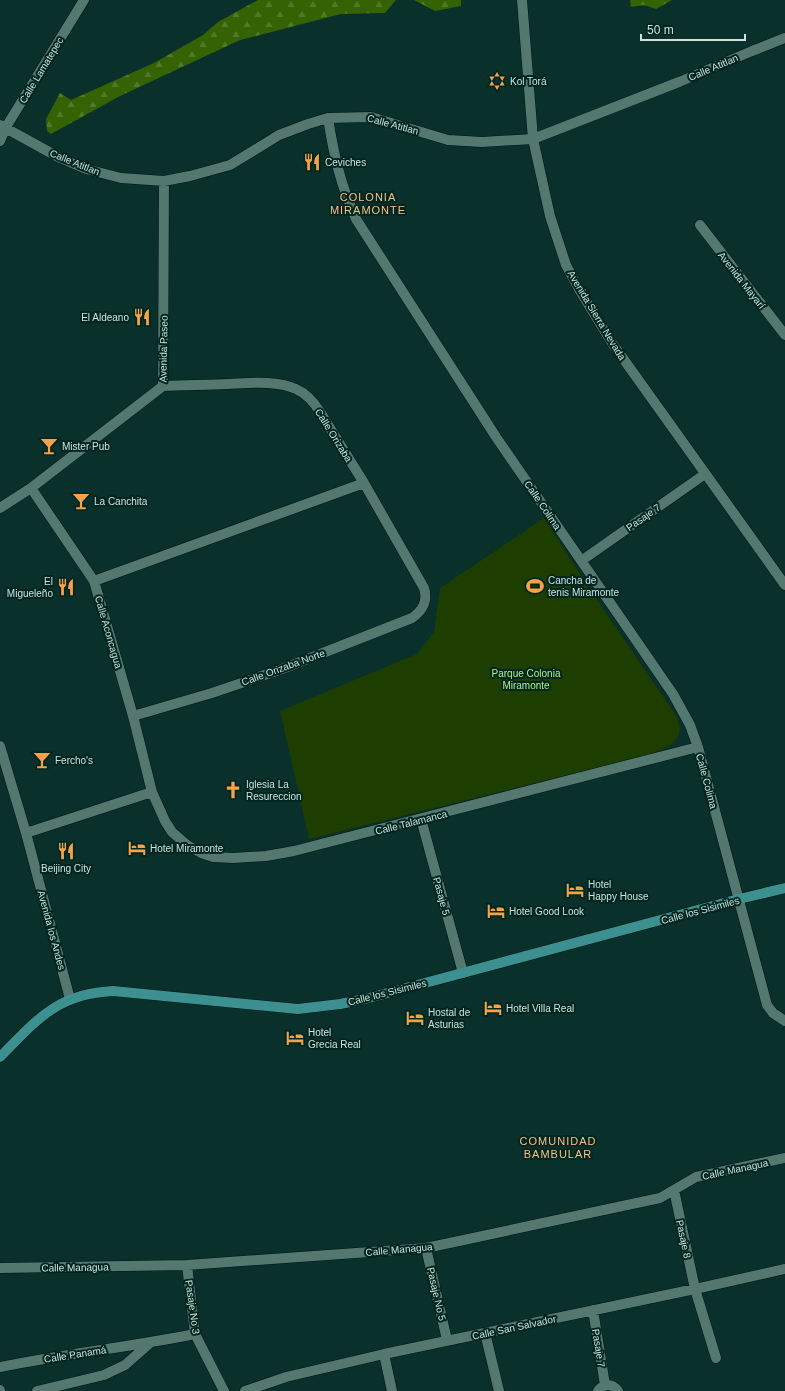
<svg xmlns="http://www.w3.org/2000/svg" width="785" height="1391" viewBox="0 0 785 1391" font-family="Helvetica,sans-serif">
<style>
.forest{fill:url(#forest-firs)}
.park{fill:#1d3e00}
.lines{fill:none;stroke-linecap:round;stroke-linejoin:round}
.minor-casing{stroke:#001612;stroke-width:11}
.tertiary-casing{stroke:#001612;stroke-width:11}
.secondary-casing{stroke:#001612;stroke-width:11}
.minor{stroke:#527870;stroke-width:10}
.tertiary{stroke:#527870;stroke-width:10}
.secondary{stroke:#3c908f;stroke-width:10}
.labels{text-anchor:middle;stroke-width:4;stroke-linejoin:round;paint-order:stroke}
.street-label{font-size:10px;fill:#cde1dd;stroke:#002620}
.poi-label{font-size:10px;fill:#cde1dd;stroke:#002620;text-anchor:start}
.park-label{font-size:10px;fill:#aeef81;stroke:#002620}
.neighbourhood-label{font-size:11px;letter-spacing:1px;fill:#fcbf87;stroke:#002620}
</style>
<defs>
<pattern id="forest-firs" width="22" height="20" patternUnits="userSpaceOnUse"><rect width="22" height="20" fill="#356303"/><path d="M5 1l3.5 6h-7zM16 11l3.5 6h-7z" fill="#517927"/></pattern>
</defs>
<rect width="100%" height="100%" fill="#09302a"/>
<!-- forest -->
<path class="forest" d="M258 0H396L385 13 341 14 240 40 120 96 51 134 47 131 46 119 60 93 71 100 154 63 203 35 218 22Z
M414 0H461V6L435 11Z
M630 0H672L656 9 644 5 631 7Z"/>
<!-- park -->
<path class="park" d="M544 518 591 591 675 714C689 740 669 747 648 755L309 839 280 711 417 654 434 632 440 588Z"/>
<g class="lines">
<!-- minor casing -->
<g class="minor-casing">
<path id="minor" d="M328 118C334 156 340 183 356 219L496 437 673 694 690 725 698 747 767 1005 773 1013 785 1021
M0 125 60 158 86 169 121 178 164 181 190 176 230 165 279 135 308 124 328 118 371 117 448 140 482 142 533 139 679 82 752 51 785 38
M0 141 6 127 84 0
M700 225 785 335
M31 488 94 581 133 716 152 792 165 821 172 832 187 845 201 853 213 857 233 858 266 856 294 851 698 747
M0 508 31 488 163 386 164 181
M581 561 705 474
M94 581 364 483
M133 716 212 693 282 669 412 618C423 610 428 601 424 588L364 483 320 412C314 402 307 394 296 389 276 380 250 383 228 384 207 385 185 385 163 386
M0 746 26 833 70 999
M421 819 463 973
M26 833 152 792
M674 1190 695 1289 716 1358
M426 1248 447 1340
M187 1265 195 1334 224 1391
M0 1268 187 1265 426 1248 660 1198 696 1177 785 1158
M593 1310 605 1385
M485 1333 499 1391
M384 1354 392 1391
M0 1367C65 1354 130 1347 195 1334
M0 1390V1391
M37 1391 104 1375 125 1365 150 1343
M245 1391 286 1377 384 1354 695 1289 785 1269
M598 1391C604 1383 612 1383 618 1391"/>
</g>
<!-- tertiary casing -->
<g class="tertiary-casing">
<path id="tertiary" d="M522 0 533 139 550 216 566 265 580 291 612 343 785 585"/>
</g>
<!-- secondary casing -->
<g class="secondary-casing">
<path id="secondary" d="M0 1057C37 1020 56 994 113 991L298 1009 340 1004 365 999 739 899 785 888"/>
</g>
<!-- minor -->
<use href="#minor" class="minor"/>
<!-- tertiary -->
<use href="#tertiary" class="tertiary"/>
<!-- secondary -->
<use href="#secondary" class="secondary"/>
</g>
<!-- icons -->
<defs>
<g id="synagogue-bare" transform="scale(1.38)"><path d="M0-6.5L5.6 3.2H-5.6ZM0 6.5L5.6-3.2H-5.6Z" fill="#f7a148" stroke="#002620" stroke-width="2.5" paint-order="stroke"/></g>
<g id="restaurant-bare" transform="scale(1.38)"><path d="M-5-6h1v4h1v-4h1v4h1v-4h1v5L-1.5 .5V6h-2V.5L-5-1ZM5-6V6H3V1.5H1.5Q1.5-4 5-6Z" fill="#f7a148" stroke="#002620" stroke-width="2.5" paint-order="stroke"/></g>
<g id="bar-bare" transform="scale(1.38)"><path d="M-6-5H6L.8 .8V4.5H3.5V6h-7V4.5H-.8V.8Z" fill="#f7a148" stroke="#002620" stroke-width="2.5" paint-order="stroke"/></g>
<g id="stadium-bare" transform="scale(1.38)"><path d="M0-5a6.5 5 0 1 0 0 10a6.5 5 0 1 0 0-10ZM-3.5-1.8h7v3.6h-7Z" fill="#f7a148" stroke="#002620" stroke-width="2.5" paint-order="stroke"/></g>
<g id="church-bare" transform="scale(1.38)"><path d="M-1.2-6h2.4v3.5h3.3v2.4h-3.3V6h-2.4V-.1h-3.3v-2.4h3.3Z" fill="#f7a148" stroke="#002620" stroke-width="2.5" paint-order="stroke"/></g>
<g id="hotel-bare" transform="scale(1.38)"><path d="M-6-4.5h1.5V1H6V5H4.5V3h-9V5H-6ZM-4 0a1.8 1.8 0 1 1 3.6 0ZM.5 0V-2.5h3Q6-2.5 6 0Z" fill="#f7a148" stroke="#002620" stroke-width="2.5" paint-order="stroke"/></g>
</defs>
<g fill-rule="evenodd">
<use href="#synagogue-bare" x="497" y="81"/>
<use href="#restaurant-bare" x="312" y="162"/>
<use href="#restaurant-bare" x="142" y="317"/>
<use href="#bar-bare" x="49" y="446"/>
<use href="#bar-bare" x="81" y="501"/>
<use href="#stadium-bare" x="535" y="586"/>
<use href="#restaurant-bare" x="66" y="587"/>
<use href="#bar-bare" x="42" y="760"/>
<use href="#church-bare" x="233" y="790"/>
<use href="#hotel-bare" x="137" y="848"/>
<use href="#restaurant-bare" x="66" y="851"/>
<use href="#hotel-bare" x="575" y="890"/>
<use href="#hotel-bare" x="496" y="911"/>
<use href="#hotel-bare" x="493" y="1008"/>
<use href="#hotel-bare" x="415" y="1018"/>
<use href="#hotel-bare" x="295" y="1038"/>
</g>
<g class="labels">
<!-- street labels -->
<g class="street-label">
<text transform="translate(713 67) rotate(-23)" y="4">Calle Atitlan</text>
<text transform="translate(41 70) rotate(-59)" y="4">Calle Lamatepec</text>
<text transform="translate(393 124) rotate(15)" y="4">Calle Atitlan</text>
<text transform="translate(75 162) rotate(22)" y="4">Calle Atitlan</text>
<text transform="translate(742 280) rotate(52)" y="4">Avenida Mayarí</text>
<text transform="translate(597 315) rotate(59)" y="4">Avenida Sierra Nevada</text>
<text transform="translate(163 349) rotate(-89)" y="4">Avenida Paseo</text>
<text transform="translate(334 435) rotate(58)" y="4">Calle Orizaba</text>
<text transform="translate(543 505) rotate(56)" y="4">Calle Colima</text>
<text transform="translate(643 517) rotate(-35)" y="4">Pasaje 7</text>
<text transform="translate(109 632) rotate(74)" y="4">Calle Aconcagua</text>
<text transform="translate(283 667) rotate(-20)" y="4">Calle Orizaba Norte</text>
<text transform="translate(707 781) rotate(75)" y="4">Calle Colima</text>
<text transform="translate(411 822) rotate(-14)" y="4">Calle Talamanca</text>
<text transform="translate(442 896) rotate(75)" y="4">Pasaje 5</text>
<text transform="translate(700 910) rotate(-15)" y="4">Calle los Sisimiles</text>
<text transform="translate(52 930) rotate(75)" y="4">Avenida los Andes</text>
<text transform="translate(387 992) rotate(-14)" y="4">Calle los Sisimiles</text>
<text transform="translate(735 1169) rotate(-12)" y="4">Calle Managua</text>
<text transform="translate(684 1239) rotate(78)" y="4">Pasaje 8</text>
<text transform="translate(399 1249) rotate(-5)" y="4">Calle Managua</text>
<text transform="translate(75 1267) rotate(-1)" y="4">Calle Managua</text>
<text transform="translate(437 1294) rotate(77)" y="4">Pasaje No 5</text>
<text transform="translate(193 1307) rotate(82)" y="4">Pasaje No 3</text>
<text transform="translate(514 1327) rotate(-12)" y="4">Calle San Salvador</text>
<text transform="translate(599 1348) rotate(81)" y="4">Pasaje 7</text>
<text transform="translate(75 1354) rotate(-9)" y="4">Calle Panamá</text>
</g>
<!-- poi labels -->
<g class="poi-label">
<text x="510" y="85">Kol Torá</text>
<text x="325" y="166">Ceviches</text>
<text x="129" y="321" text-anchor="end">El Aldeano</text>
<text x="62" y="450">Mister Pub</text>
<text x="94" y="505">La Canchita</text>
<text x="548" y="584">Cancha de<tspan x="548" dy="12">tenis Miramonte</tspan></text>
<text x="53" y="585" text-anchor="end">El<tspan x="53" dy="12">Migueleño</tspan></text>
<text x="55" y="764">Fercho's</text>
<text x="246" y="788">Iglesia La<tspan x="246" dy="12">Resureccion</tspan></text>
<text x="150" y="852">Hotel Miramonte</text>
<text x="66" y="872" text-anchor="middle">Beijing City</text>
<text x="588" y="888">Hotel<tspan x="588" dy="12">Happy House</tspan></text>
<text x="509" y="915">Hotel Good Look</text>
<text x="506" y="1012">Hotel Villa Real</text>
<text x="428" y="1016">Hostal de<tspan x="428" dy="12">Asturias</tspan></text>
<text x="308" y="1036">Hotel<tspan x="308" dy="12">Grecia Real</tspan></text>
</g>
<!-- park labels -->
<g class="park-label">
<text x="526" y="677">Parque Colonia<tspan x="526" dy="12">Miramonte</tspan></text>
</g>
<!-- neighbourhood labels -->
<g class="neighbourhood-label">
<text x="368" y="201">COLONIA<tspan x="368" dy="13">MIRAMONTE</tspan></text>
<text x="558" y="1145">COMUNIDAD<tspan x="558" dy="13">BAMBULAR</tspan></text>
</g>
</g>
<!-- scale -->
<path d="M641 34v6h104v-6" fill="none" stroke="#cde1dd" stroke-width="2"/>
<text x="647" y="34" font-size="12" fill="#cde1dd" stroke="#002620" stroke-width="3" paint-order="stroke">50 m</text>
</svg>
